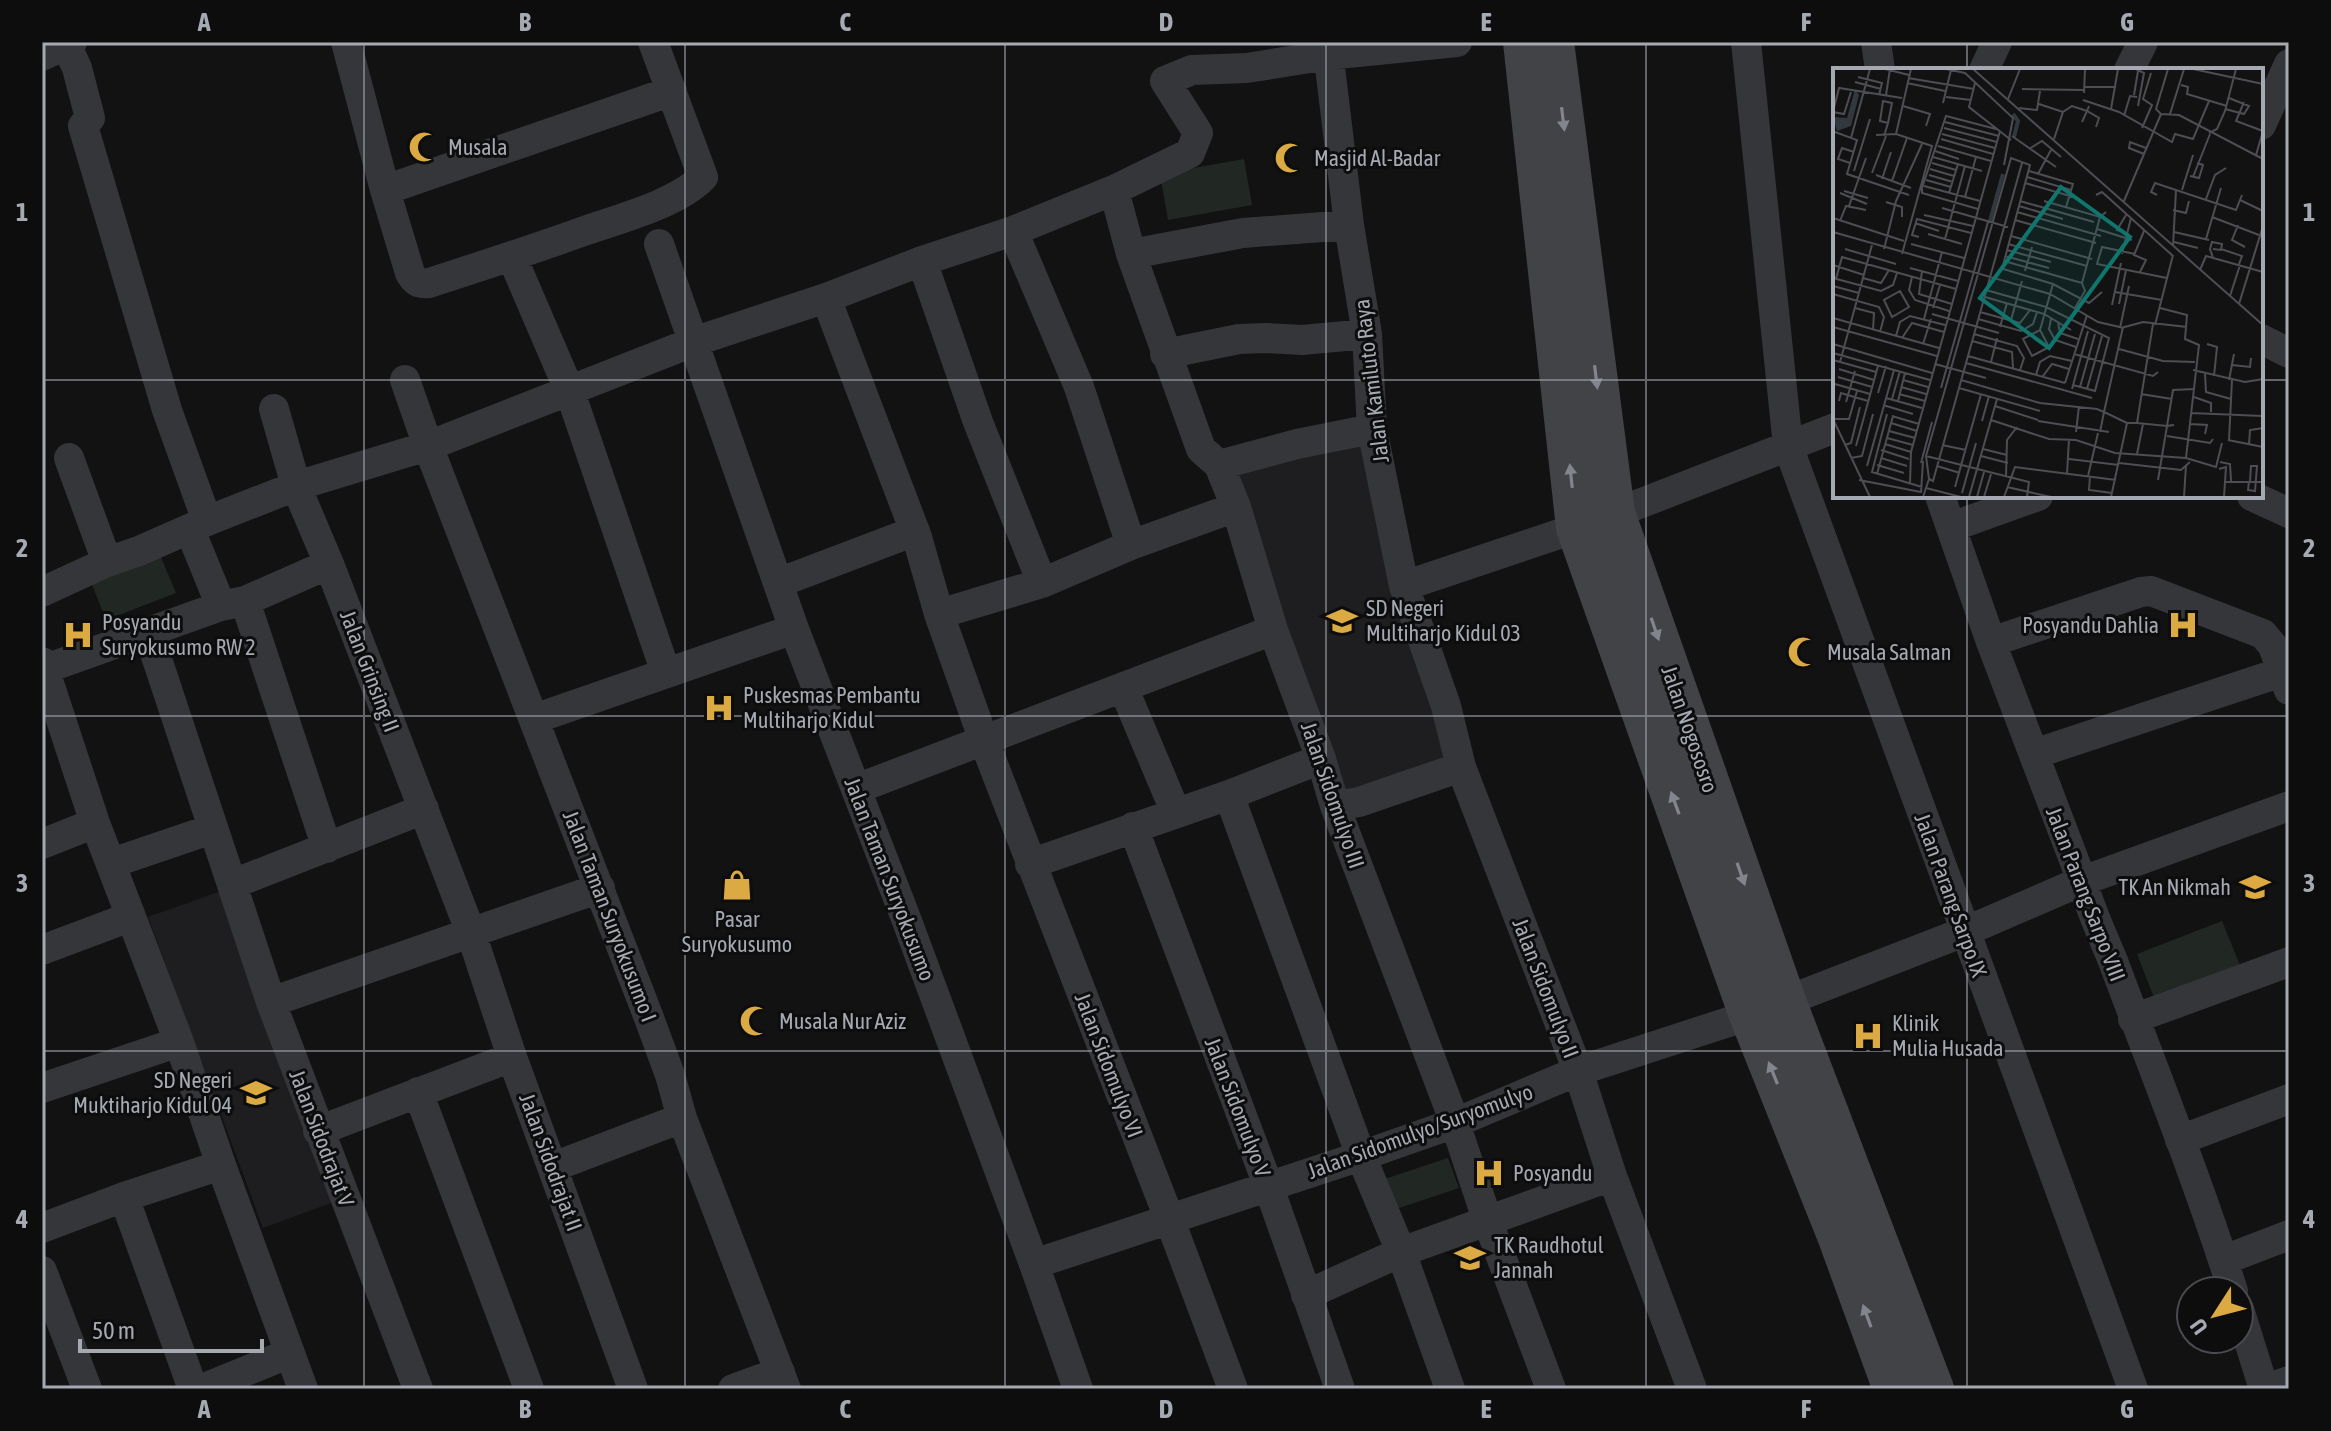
<svg xmlns="http://www.w3.org/2000/svg" width="2331" height="1431" viewBox="0 0 2331 1431" font-family="'Asap Condensed',sans-serif">
<style>
.built{fill:#1e1e20}
.green{fill:#212722}
.lines{fill:none;stroke-linecap:round;stroke-linejoin:round}
.street{stroke:#35363a;stroke-width:30}
.secondary{stroke:#424347;stroke-width:42}
.oneway{fill:#82858d}
.grid{fill:none;stroke:#a5a9b2;stroke-width:2;stroke-opacity:0.55}
.labels{text-anchor:middle;stroke-width:6;stroke-linejoin:round;paint-order:stroke}
.poi-label{font-size:22px;fill:#a5a9b2;stroke:#0d0d0e;text-anchor:start}
.street-label{font-size:22px;fill:#a5a9b2;stroke:#0d0d0e}
.inset-river{fill:none;stroke:#31383e;stroke-width:4}
.inset-road{fill:none;stroke:#4d4e53;stroke-width:2}
.view{fill:#0f766e;fill-opacity:0.15;stroke:#0f766e;stroke-width:4}
.inset-edge{fill:none;stroke:#a5a9b2;stroke-width:4}
.neatline{fill:none;stroke:#a5a9b2;stroke-width:3}
.grid-label{font-size:26px;text-anchor:middle;font-weight:bold;fill:#a5a9b2}
</style>
<rect width="100%" height="100%" fill="#121213"/>
<!-- built -->
<path class="built" d="M1367 439 1448 765 1343 795 1231 457Z
M224 890 339 1200 263 1228 148 917Z"/>
<!-- green -->
<path class="green" d="M1244 159 1252 205 1168 220 1160 174Z
M160 555 176 593 106 620 91 582Z
M2222 921 2242 970 2156 1003 2137 954Z
M1448 1158 1459 1188 1396 1209 1385 1179Z"/>
<g class="lines">
<!-- street -->
<path class="street" d="M65 42 77 68 90 118 83 126 167 410 207 521
M346 42 385 190 410 273C415 282 419 284 429 283 482 266 534 249 587 230 622 218 678 203 703 177L653 42
M1327 42 1349 225 1367 334 1372 429 1404 586 1446 706 1461 767 1578 1071 1612 1176 1692 1389
M1746 42 1788 446 2133 1389
M1876 42 1880 70
M42 56 72 42
M1984 70 1997 42
M2129 70 2143 42
M2261 125 2289 64
M385 190 672 91
M1114 190 1131 254 1201 449 1219 465 1236 507 1273 630 1321 759 1335 806 1455 1123 1488 1222 1551 1389
M1013 231 1079 387 1131 545
M659 244 794 629 907 921 1034 1264 1078 1389
M1131 254 1243 233 1349 225
M512 257 570 392 666 673
M922 261 978 422 1042 583
M826 298 917 537 939 614 984 741 1169 1218 1233 1389
M2261 339 2289 353
M1165 354 1239 339 1266 338 1302 340 1367 334
M405 380 428 446 649 1018 670 1075 682 1118 786 1389
M274 409 296 486 329 564 471 933 512 1057 633 1389
M69 458 107 562
M1219 465 1297 444 1372 429
M1940 496 1991 642 2082 881C2090 909 2102 934 2113 961 2154 1071 2198 1180 2233 1291
M2252 496 2289 513
M1951 527 2038 496
M190 530 221 606
M778 583 915 531
M1404 586 1577 528 1835 428
M42 592 107 562 139 551 207 521 296 486 428 446 693 342 826 298 922 261 1013 231 1114 190 1190 153 1198 133 1165 81 1192 70 1247 68 1328 55 1457 42
M245 601 327 848
M939 614 1042 583 1131 545 1236 507
M148 632 271 1002 418 1389
M1991 642 2141 592 2151 591 2263 634 2273 646 2289 690
M42 662 95 823 179 1042 221 1165 303 1389
M45 669 221 606 245 601 329 564
M1123 687 1176 813
M534 719 794 629
M2034 754 2282 672
M856 789 1273 630
M1229 795 1361 1156 1401 1252 1450 1389
M1335 806 1359 802 1461 767
M1133 827 1268 1185 1340 1389
M42 844 95 823
M112 863 212 829
M1030 864 1229 795 1321 759
M233 884 424 809
M42 950 130 917
M271 1002 600 888
M2133 1019 2289 962
M42 1088 179 1042
M418 1092 529 1389
M318 1131 512 1057
M2180 1140 2289 1099
M553 1167 682 1118
M124 1197 193 1389
M42 1228 124 1197 221 1165
M2224 1260 2289 1235
M1034 1264 1361 1156 1455 1123 1578 1071 1750 1015 1964 932 2082 881 2289 806
M42 1271 87 1389
M1306 1295 1401 1252 1612 1176
M2239 1309 2264 1389
M202 1389 290 1353
M733 1389 780 1372
M2266 1389 2289 1381"/>
<!-- secondary -->
<path class="secondary" d="M1524 42 1577 528 1750 1015 1839 1238 1894 1389
M1553 42 1614 513 1785 1001 1933 1389"/>
</g>
<!-- one-way arrows -->
<defs><path id="oneway-solid" d="M-6-.8H1V-3.2L6.5 0L1 3.2V.8H-6Z" transform="scale(2)"/></defs>
<g class="oneway">
<use href="#oneway-solid" transform="translate(1563 119) rotate(83)"/>
<use href="#oneway-solid" transform="translate(1596 377) rotate(83)"/>
<use href="#oneway-solid" transform="translate(1571 476) rotate(-96)"/>
<use href="#oneway-solid" transform="translate(1655 629) rotate(71)"/>
<use href="#oneway-solid" transform="translate(1675 803) rotate(-110)"/>
<use href="#oneway-solid" transform="translate(1741 874) rotate(71)"/>
<use href="#oneway-solid" transform="translate(1773 1073) rotate(-112)"/>
<use href="#oneway-solid" transform="translate(1867 1316) rotate(-110)"/>
</g>
<!-- grid -->
<path class="grid" d="M364 42V1389M685 42V1389M1005 42V1389M1326 42V1389M1646 42V1389M1967 42V70M42 380H1835M2261 380H2289M1967 496V1389M42 716H2289M42 1051H2289"/>
<!-- icons -->
<defs>
<g id="mosque-bare" transform="scale(2.4)"><path d="M3.5-4.9A6 6 0 1 0 3.5 4.9A5 5 0 1 1 3.5-4.9Z" fill="#dbaa43" stroke="#0d0d0e" stroke-width="2.5" paint-order="stroke"/></g>
<g id="school-bare" transform="scale(2.4)"><path d="M0-5L7-2L0 1L-7-2ZM-4 1L0 2.5L4 1V4Q0 6-4 4Z" fill="#dbaa43" stroke="#0d0d0e" stroke-width="2.5" paint-order="stroke"/></g>
<g id="hospital-bare" transform="scale(2.4)"><path d="M-5-5h3v3.5h4V-5h3V5h-3V1.5h-4V5h-3Z" fill="#dbaa43" stroke="#0d0d0e" stroke-width="2.5" paint-order="stroke"/></g>
<g id="shop-bare" transform="scale(2.4)"><path d="M-5-2.5h2.3a2.7 3.5 0 0 1 5.4 0H5L5.5 6h-11ZM-1.5-2.5h3a1.5 2.3 0 0 0-3 0Z" fill="#dbaa43" stroke="#0d0d0e" stroke-width="2.5" paint-order="stroke"/></g>
</defs>
<g fill-rule="evenodd">
<use href="#mosque-bare" x="424" y="147"/>
<use href="#mosque-bare" x="1290" y="158"/>
<use href="#school-bare" x="1342" y="621"/>
<use href="#hospital-bare" x="2183" y="625"/>
<use href="#hospital-bare" x="78" y="635"/>
<use href="#mosque-bare" x="1803" y="652"/>
<use href="#hospital-bare" x="719" y="708"/>
<use href="#shop-bare" x="737" y="885"/>
<use href="#school-bare" x="2255" y="887"/>
<use href="#mosque-bare" x="755" y="1021"/>
<use href="#hospital-bare" x="1868" y="1036"/>
<use href="#school-bare" x="256" y="1093"/>
<use href="#hospital-bare" x="1489" y="1173"/>
<use href="#school-bare" x="1470" y="1258"/>
</g>
<g class="labels">
<!-- poi labels -->
<g class="poi-label">
<text x="448" y="155">Musala</text>
<text x="1314" y="166">Masjid Al-Badar</text>
<text x="1366" y="616">SD Negeri<tspan x="1366" dy="25">Multiharjo Kidul 03</tspan></text>
<text x="102" y="630">Posyandu<tspan x="102" dy="25">Suryokusumo RW 2</tspan></text>
<text x="2159" y="633" text-anchor="end">Posyandu Dahlia</text>
<text x="1827" y="660">Musala Salman</text>
<text x="743" y="703">Puskesmas Pembantu<tspan x="743" dy="25">Multiharjo Kidul</tspan></text>
<text x="2231" y="895" text-anchor="end">TK An Nikmah</text>
<text x="737" y="927" text-anchor="middle">Pasar<tspan x="737" dy="25">Suryokusumo</tspan></text>
<text x="779" y="1029">Musala Nur Aziz</text>
<text x="1892" y="1031">Klinik<tspan x="1892" dy="25">Mulia Husada</tspan></text>
<text x="232" y="1088" text-anchor="end">SD Negeri<tspan x="232" dy="25">Muktiharjo Kidul 04</tspan></text>
<text x="1513" y="1181">Posyandu</text>
<text x="1494" y="1253">TK Raudhotul<tspan x="1494" dy="25">Jannah</tspan></text>
</g>
<!-- street labels -->
<g class="street-label">
<text transform="translate(1371 381) rotate(-97)" y="8">Jalan Kamiluto Raya</text>
<text transform="translate(370 671) rotate(69)" y="8">Jalan Grinsing II</text>
<text transform="translate(1690 729) rotate(71)" y="8">Jalan Nogososro</text>
<text transform="translate(1333 795) rotate(71)" y="8">Jalan Sidomulyo III</text>
<text transform="translate(890 879) rotate(69)" y="8">Jalan Taman Suryokusumo</text>
<text transform="translate(2086 894) rotate(69)" y="8">Jalan Parang Sarpo VIII</text>
<text transform="translate(1951 895) rotate(70)" y="8">Jalan Parang Sarpo IX</text>
<text transform="translate(610 916) rotate(69)" y="8">Jalan Taman Suryokusumo I</text>
<text transform="translate(1546 988) rotate(69)" y="8">Jalan Sidomulyo II</text>
<text transform="translate(1109 1065) rotate(69)" y="8">Jalan Sidomulyo VI</text>
<text transform="translate(1238 1107) rotate(69)" y="8">Jalan Sidomulyo V</text>
<text transform="translate(1420 1131) rotate(-20)" y="8">Jalan Sidomulyo/Suryomulyo</text>
<text transform="translate(322 1138) rotate(69)" y="8">Jalan Sidodrajat V</text>
<text transform="translate(551 1162) rotate(70)" y="8">Jalan Sidodrajat II</text>
</g>
</g>
<!-- overview -->
<g transform="translate(1833 68)">
<rect width="430" height="430" fill="#121213"/>
<path d="M22 21 26 27 18 58 4 63 0 49 14 50Z" fill="#31383e"/>
<path class="inset-river" d="M180 46 185 53 181 69M157 153 170 106"/>
<path class="inset-road" d="M52 1 76 7M113 1 132 5 180 50 171 97M140 1 430 257M303 1 311 5 305 38M360 1 430 16M25 9 49 15 46 27M75 10 141 21M22 14 48 21M74 15 112 23M142 15 136 39 178 72M348 17 355 19 354 26 394 38M252 19H283M189 21 251 22M251 25 252 1M53 27 57 1M301 27 305 3M113 29 138 32M175 31 187 1M250 32 286 44 339 74 342 66 360 71 376 33M411 34 403 53 430 63M110 35 118 2M206 36 230 44M70 38 97 46 93 58M186 40 204 42 207 23M278 41 285 1M392 41 411 46 416 38 396 30M0 44 6 20 69 30M0 44 11 46 18 24M328 46 346 47 430 91M328 46 323 41 335 1M337 46 351 1M291 48 297 28 304 29M112 54 166 68M249 54 254 43 266 50 263 59M111 60 164 74M309 60 319 37 310 31 318 5M2 64 24 72 14 106 76 127M376 65 384 61 392 43 403 1M63 66 99 78 69 186M109 66 162 80M43 67 63 66 78 1M51 68 55 55 59 35 50 33 47 53 55 55M179 68 223 99M18 70 37 1M108 71 160 86M221 71 230 44 239 38 254 43 256 38M105 78 158 93M196 81 209 73 228 89M102 83 126 91M311 86 296 80 297 74 313 80M423 87 430 63M100 89 149 103M17 95 5 91 9 80 21 84M99 95 123 102M97 101 121 108M21 103 37 51M196 103 240 116 233 139M39 105 53 68M205 106 219 80M43 107 78 120M96 107 120 114M357 108 366 110 370 97 364 95M194 109 238 122M360 109 377 66M49 111 58 84M93 112 118 119M59 113 74 70M192 115 244 130M91 118 147 133M349 122 360 87M11 123 35 130M7 125 34 136M116 125 125 96M263 127 269 124 340 188M324 127 318 124 322 115 403 142 409 127M132 129 143 89M373 131 382 107 393 100M407 132 430 143M187 133 261 154M211 133 267 149 273 144M291 133 328 46M53 134 69 139V149M16 138 33 90M186 138 230 151M109 140 175 159M145 141 89 125V120L113 48 163 61M340 142 353 145 356 133M184 144 268 168M91 147 140 158M293 147 284 162 293 165M379 149 426 167M0 150 71 173M182 152 263 175M7 153 13 138 33 142M82 155 106 163M405 157 399 172 412 179M264 161 299 172M0 164 217 226 265 254 291 260M341 164 376 172M95 166 129 176M178 168 259 191M86 169 79 167 84 151 138 165M112 171 132 98M373 171 388 120M341 174 365 180M78 176 131 190M175 176 254 198M340 178 343 122M12 181 63 196M51 181 63 133 89 76M380 181 388 182 389 176 379 174 377 181 380 190M388 181 409 188 406 196M174 182 218 194M289 186 298 150M302 186 269 179 264 196 334 210M172 188 216 200M171 193 249 215M0 197 31 207M77 200 125 213M167 200 220 216 256 235 269 224M367 202 373 188 430 204M89 203 86 226 119 236M192 203 199 179M307 204 313 192 301 187 311 163M79 209 76 222 82 232 116 243M0 210 48 223 60 217 64 205M30 210 48 215 56 202M3 211 9 189 123 221M0 218 26 225M153 222 213 239 276 270 262 323 240 317M67 223 76 239 59 249 51 232ZM282 224 329 232M0 226 46 239 51 249 47 264M397 228 407 197M152 229 211 246 238 262M286 236 293 202M406 236 430 158M279 237 288 195M22 240 41 245 40 262M100 240 107 217M242 240 252 223 249 215 267 149M327 240 354 247 352 271 366 277 353 390M147 244 187 255 197 242M99 246 166 265M0 250 106 280M91 251 109 184M145 251 188 263 200 256 204 244M218 251 216 261 222 272 243 279M178 252 189 213M225 254 227 265 245 271M322 257 340 187M0 259 104 288M167 259 174 235M290 259 271 344 294 355M287 260 296 218M288 260 310 254 354 259M207 262 216 279 199 288 190 271ZM207 262 220 216M141 266 184 278 191 290 187 302M63 268 67 254 77 248 112 257M69 270 79 255 111 264M139 273 179 284 180 300M0 276 99 305M90 276 98 251M374 276 384 279 381 308M286 281 330 293 362 294M0 285 97 312M241 286 320 308 325 304M135 288 232 315M0 292 43 304M7 294 39 177M158 294 164 270M133 295 259 330M102 296 153 310M399 297 417 299 418 290M6 301 41 312M360 302 412 314 430 311M372 306 373 324 398 331M203 307 207 294 217 288 239 293M210 308 219 296 236 301M5 309 39 319M70 312 95 319M128 312 207 335 264 341 271 344 267 364M396 312 401 286M232 315 254 247M2 316 37 326M68 319 93 326M247 319 262 266M108 320 155 154M126 320 207 343M239 321 255 263M254 321 269 268M45 325 53 298M66 326 92 333M308 326 339 331M361 329 378 335V344M53 330 89 340M59 331 67 303M6 333 8 325 35 333M65 333 72 305M13 334 22 303M50 337 80 346M162 338 205 352M358 345 430 348M54 346 39 404 89 419M59 348 86 356M0 351H16L24 323M0 351 37 429M158 352 216 371 243 372 282 385 353 390 383 399 389 375M149 353 156 328M205 353 276 364M58 355 84 363M294 355H304L320 256M304 355 334 358 340 322 362 321M357 356 374 357 372 366M56 363 82 370M243 364 246 338M334 368 377 375 380 371M54 370 80 377M395 372 430 379M396 372 399 312M52 376 78 384M12 377 18 375 27 339M109 377 133 382M416 377 417 362 430 360M23 378 45 298M150 381 174 387M48 382 76 391M304 386 310 356M93 388 196 414 194 429M148 388 175 395M18 390 29 388 40 346M48 390 74 398M236 391 286 397M387 394 397 396 398 413M88 395 99 354M286 395 348 402 357 394M44 397 71 405M34 398 61 302M104 398 127 405M386 401 393 399 391 429M44 406 60 348M234 406 236 371M255 408 265 365M257 408 256 422 279 425M173 409 174 372 184 359M96 411 100 413 189 95M26 412 88 424M325 412 334 358 341 357M416 413 415 422 422 423 424 398H418L417 413M392 414H430M77 415 78 384 167 63M122 419 148 326M174 419 218 429M93 420 128 429M88 425 90 393M129 425 143 375M90 429 96 411 93 388 178 90 197 97 169 201M136 429 164 331M144 429 151 404M151 429 158 406M171 429 182 399 283 412M278 429 294 355M351 429 353 397"/>
<path class="view" d="M228 119 297 169 216 280 147 230Z"/>
<rect width="430" height="430" class="inset-edge"/>
</g>
<!-- border -->
<rect width="2331" height="1431" fill="none" stroke="#0d0d0e" stroke-width="88"/>
<!-- north arrow -->
<g transform="translate(2215 1315) rotate(234)"><circle r="38" fill="#0d0d0e" stroke="#4a4b50" stroke-width="2"/>
<path d="M0-6L14 30L0 20L-14 30Z" fill="#dbaa43"/>
<text y="-12" font-size="22" font-weight="bold" text-anchor="middle" fill="#a5a9b2">U</text>
</g>
<!-- scale -->
<path d="M80 1339v12h182v-12" fill="none" stroke="#a5a9b2" stroke-width="4"/>
<text x="92" y="1339" font-size="24" fill="#a5a9b2" stroke="#0d0d0e" stroke-width="6" paint-order="stroke">50 m</text>
<rect x="44" y="44" width="2243" height="1343" class="neatline"/>
<g class="grid-label">
<text x="204" y="31">A</text>
<text x="525" y="31">B</text>
<text x="845" y="31">C</text>
<text x="1166" y="31">D</text>
<text x="1486" y="31">E</text>
<text x="1806" y="31">F</text>
<text x="2127" y="31">G</text>
<text x="22" y="221">1</text>
<text x="2309" y="221">1</text>
<text x="22" y="557">2</text>
<text x="2309" y="557">2</text>
<text x="22" y="892">3</text>
<text x="2309" y="892">3</text>
<text x="22" y="1228">4</text>
<text x="2309" y="1228">4</text>
<text x="204" y="1418">A</text>
<text x="525" y="1418">B</text>
<text x="845" y="1418">C</text>
<text x="1166" y="1418">D</text>
<text x="1486" y="1418">E</text>
<text x="1806" y="1418">F</text>
<text x="2127" y="1418">G</text>
</g>
</svg>
